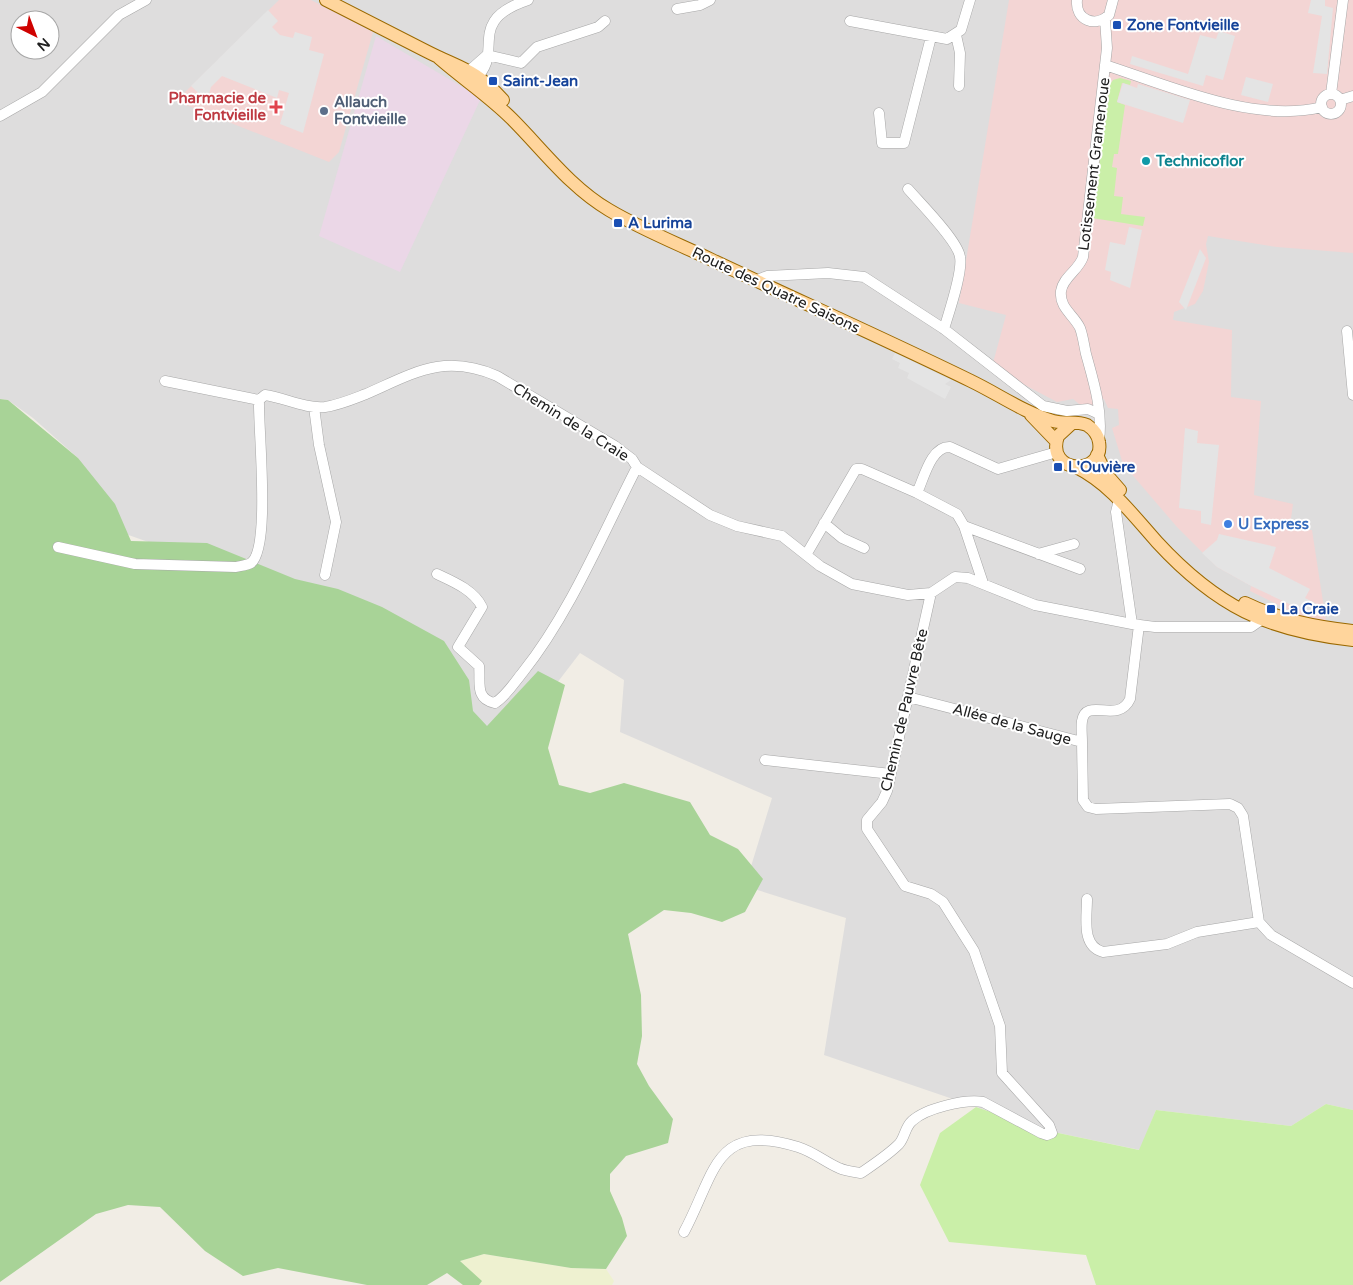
<svg xmlns="http://www.w3.org/2000/svg" width="1353" height="1285" viewBox="0 0 1353 1285" font-family="'Varela Round',sans-serif">
<style>
.residential{fill:#dedddd;fill-rule:evenodd}
.commercial{fill:#f3d5d4}
.industrial{fill:#ebd7e7}
.farmland{fill:#eef1d0}
.grass{fill:#caefa8}
.forest{fill:#a8d397}
.parking{fill:#e4e4e4}
.lines{fill:none;stroke-linecap:round;stroke-linejoin:round}
.minor-casing{stroke:#a7a7a7;stroke-width:11}
.major-casing{stroke:#9b6900;stroke-width:14}
.minor{stroke:#fff;stroke-width:10}
.major{stroke:#ffd59c;stroke-width:12}
.transit-dot{fill:#1a4fb4;stroke:#fff;stroke-width:2}
.health-dot{fill:#e0444e;stroke:#fff;stroke-width:2}
.service-dot{fill:#5c6f8a;stroke:#fff;stroke-width:2}
.culture-dot{fill:#0f9aa8;stroke:#fff;stroke-width:2}
.shop-dot{fill:#3f7fe0;stroke:#fff;stroke-width:2}
.labels{text-anchor:middle;stroke-width:4;stroke-linejoin:round;paint-order:stroke}
.transit-label{font-size:15px;font-weight:bold;fill:#164399;stroke:#fff;text-anchor:start}
.health-label{font-size:15px;font-weight:bold;fill:#be3a42;stroke:#fff;text-anchor:end}
.service-label{font-size:15px;font-weight:bold;fill:#4e5e75;stroke:#fff;text-anchor:start}
.culture-label{font-size:15px;font-weight:bold;fill:#0d838f;stroke:#fff;text-anchor:start}
.street-label{font-size:15px;fill:#202020;stroke:#fff}
.shop-label{font-size:15px;font-weight:bold;fill:#366cbe;stroke:#fff;text-anchor:start}
</style>
<rect width="100%" height="100%" fill="#f1ede5"/>
<!-- residential -->
<path class="residential" d="M0 0H1353V1110L1326 1104 1291 1126 1156 1110 1140 1150 1044 1130 824 1055 846 918 745 886 772 798 620 732 624 680 580 653 467 800 262 582 120 532 78 458 33 418 8 400 0 399ZM20 20H50V50H20Z"/>
<!-- commercial -->
<path class="commercial" d="M279 0H311L373 32 339 152 329 162 176 101Z
M1009 0H1353V253L1277 247 1208 236 1206 244 1209 262 1203 291 1195 304 1174 312 1173 320 1232 330 1231 397 1261 401 1254 495 1293 504 1290 526H1307V530H1312L1326 621 1305 618 1250 591 1251 586 1217 567 1177 527 1123 464 1112 428 1119 425 1118 409 1108 408 1104 399 1095 400 1092 406 1084 408 1073 399 1057 402 1023 384 993 363 1006 315 959 303Z"/>
<!-- industrial -->
<path class="industrial" d="M376 36 481 98 400 272 319 236Z"/>
<!-- farmland -->
<path class="farmland" d="M484 1254 571 1268 606 1269 614 1281 612 1285H479L481 1282 460 1261Z"/>
<!-- grass -->
<path class="grass" d="M1120 78 1131 81 1130 85 1122 83 1117 102 1125 105 1118 154H1114L1112 167 1117 168 1114 196 1123 197 1121 214 1145 217 1143 226 1092 218 1110 84 1113 80Z
M1326 1104 1353 1110V1285H1096L1086 1255 949 1242 920 1185 940 1133 976 1107 1044 1130 1139 1150 1156 1110 1291 1126Z"/>
<!-- forest -->
<path class="forest" d="M0 399 8 400 78 458 115 504 131 541 207 543 295 579 338 589 382 607 444 641 469 680 473 711 487 726 538 671 565 685 548 748 559 785 590 793 624 783 690 802 710 835 738 849 763 879 745 912 722 922 691 913 664 910 628 934 641 995 642 1036 637 1064 649 1086 673 1119 668 1143 626 1156 610 1174V1191L622 1218 627 1236 606 1269 571 1268 484 1254 460 1261 482 1281 479 1285H463L447 1273 427 1285H367L278 1268 243 1276 205 1251 160 1207 128 1205 96 1214 0 1282Z"/>
<!-- parking -->
<path class="parking" d="M1311 0H1325V6L1333 8 1327 74 1313 73 1322 16 1308 13Z
M268 10 278 21 272 27 280 35 293 38 295 32 312 37 309 50 324 54 303 133 280 124 289 93 279 90 277 98 222 76 211 87 207 101 191 86Z
M1219 31 1235 36 1223 80 1206 75 1203 86 1130 64 1132 56 1188 74 1200 35 1216 39Z
M1246 77 1273 84 1268 102 1241 95Z
M1123 83 1137 88 1138 84 1190 100 1183 123 1117 102Z
M1129 227 1142 230 1130 288 1110 280 1111 272 1105 270 1110 242 1125 245Z
M1200 249 1206 258 1186 310 1179 302Z
M895 353 951 380 945 384 951 387 945 399 907 378 909 373 898 368 900 363 892 359Z
M1185 428 1198 431 1197 443 1219 445 1211 525 1201 523V511L1179 508Z
M1219 534 1276 547 1269 568 1310 589 1305 598 1317 604 1318 609 1315 616 1251 586 1217 567 1202 553 1217 540Z"/>
<g class="lines">
<!-- minor casing -->
<g class="minor-casing">
<path id="minor" d="M1077 0C1075 20 1095 28 1109 15L1113 0
M677 9 700 5 710 0
M850 21 947 39 961 30 970 0
M956 35 960 53 959 86
M487 55 521 63 537 47 598 27 605 21
M1105 65C1170 86 1254 124 1322 107
M467 78 470 70 487 55
M474 80C507 52 463 22 528 0
M1331 94 1343 0
M1321 104a10 10 0 1 1 20 0a10 10 0 1 1-20 0Z
M1340 100 1353 96
M879 113 882 143H904L931 37
M0 116 42 92 119 15 146 0
M908 189C920 203 958 241 960 257 963 272 949 312 944 329
M755 281 767 276 828 273 864 277 944 329 1043 406 1067 411 1088 409 1099 414
M1347 331 1353 395
M165 381 259 400
M314 407 319 445 336 522 325 575
M1099 441C1103 411 1094 383 1086 354 1084 345 1083 336 1080 328 1074 315 1059 308 1061 291 1063 277 1079 270 1083 257L1107 48 1105 19
M1119 500 1116 512 1132 624
M824 523 842 538 864 548
M964 526 1080 569
M58 547 135 564 236 567C240 566 248 565 251 563 271 548 258 428 259 400L265 395C285 398 306 409 325 407 339 405 353 399 366 394 414 373 444 353 497 376L615 446 632 459 637 467 710 515 737 526 782 536 820 566 852 584 908 595 931 593 955 577 968 578 1035 605 1132 624 1155 627H1251L1261 620 1263 614
M1038 554 1074 544
M806 555 856 469H862L917 493
M437 574C452 581 474 590 482 607L458 647 479 666C481 681 474 699 495 703 507 695 514 683 523 672 570 613 602 535 637 467
M983 583 964 526 957 514 917 493C924 478 931 446 950 447L998 469 1057 452
M908 697 1082 742C1082 735 1081 728 1082 721 1086 696 1118 725 1130 699L1139 625
M1082 742 1083 800 1088 807 1096 809 1230 804 1238 808 1243 816 1259 922 1271 935 1353 983
M765 760 891 774
M1087 899C1087 918 1081 946 1103 952L1167 944 1197 932 1259 922
M684 1232C715 1175 714 1120 798 1147 814 1152 825 1162 839 1168 845 1171 854 1172 861 1173 874 1164 888 1155 899 1144 905 1137 905 1127 912 1121 926 1108 965 1099 983 1102L1041 1133 1047 1135 1052 1133 1049 1125 1002 1073 1000 1026 974 951 943 902 931 894 905 886 867 829V820L882 802 887 791 931 593"/>
</g>
<!-- major casing -->
<g class="major-casing">
<path id="major" d="M326 0C359 17 392 34 426 51 461 69 474 68 503 100
M439 58C463 79 489 96 512 119 543 150 570 187 609 210 641 229 676 243 710 259 797 300 885 339 971 381 998 394 1025 413 1053 421 1064 424 1077 421 1087 425 1093 429 1098 435 1099 442 1105 476 1045 475 1058 436L1071 424
M1031 415 1056 441
M1097 455 1106 474 1120 490
M1076 467C1110 484 1132 514 1157 542 1216 606 1267 631 1353 640
M1245 603C1280 620 1315 627 1353 631"/>
</g>
<!-- minor -->
<use href="#minor" class="minor"/>
<!-- major -->
<use href="#major" class="major"/>
</g>
<!-- markers -->
<g class="transit-dot">
<rect x="1112" y="20" width="10" height="10" rx="2.5"/>
<rect x="488" y="76" width="10" height="10" rx="2.5"/>
<rect x="613" y="218" width="10" height="10" rx="2.5"/>
<rect x="1053" y="462" width="10" height="10" rx="2.5"/>
<rect x="1266" y="604" width="10" height="10" rx="2.5"/>
</g>
<path class="health-dot" d="M273.5 99.5h5v5h5v5h-5v5h-5v-5h-5v-5h5z"/>
<circle class="service-dot" cx="324" cy="111" r="5"/>
<circle class="culture-dot" cx="1146" cy="161" r="5"/>
<circle class="shop-dot" cx="1228" cy="524" r="5"/>
<g class="labels">
<!-- transit labels -->
<g class="transit-label">
<text x="1127" y="30">Zone Fontvieille</text>
<text x="503" y="86">Saint-Jean</text>
<text x="628" y="228">A Lurima</text>
<text x="1068" y="472">L'Ouvière</text>
<text x="1281" y="614">La Craie</text>
</g>
<!-- health labels -->
<g class="health-label">
<text x="266" y="103">Pharmacie de<tspan x="266" dy="17">Fontvieille</tspan></text>
</g>
<!-- service labels -->
<g class="service-label">
<text x="334" y="107">Allauch<tspan x="334" dy="17">Fontvieille</tspan></text>
</g>
<!-- culture labels -->
<g class="culture-label">
<text x="1156" y="166">Technicoflor</text>
</g>
<!-- street labels -->
<g class="street-label">
<text transform="translate(1094 164) rotate(-83)" y="5">Lotissement Gramenoue</text>
<text transform="translate(776 290) rotate(25)" y="5">Route des Quatre Saisons</text>
<text transform="translate(571 422) rotate(32)" y="5">Chemin de la Craie</text>
<text transform="translate(904 710) rotate(-77)" y="5">Chemin de Pauvre Bête</text>
<text transform="translate(1012 724) rotate(15)" y="5">Allée de la Sauge</text>
</g>
<!-- shop labels -->
<g class="shop-label">
<text x="1238" y="529">U Express</text>
</g>
</g>
<!-- north arrow -->
<g transform="translate(35 35) rotate(138)"><circle r="24" fill="#ffffff" stroke="#a6a6a6"/>
<path d="M0-4L9 19L0 12L-9 19Z" fill="#cf0200"/>
<text y="-8" font-size="14" font-weight="bold" text-anchor="middle" fill="#202020">N</text>
</g>
</svg>
